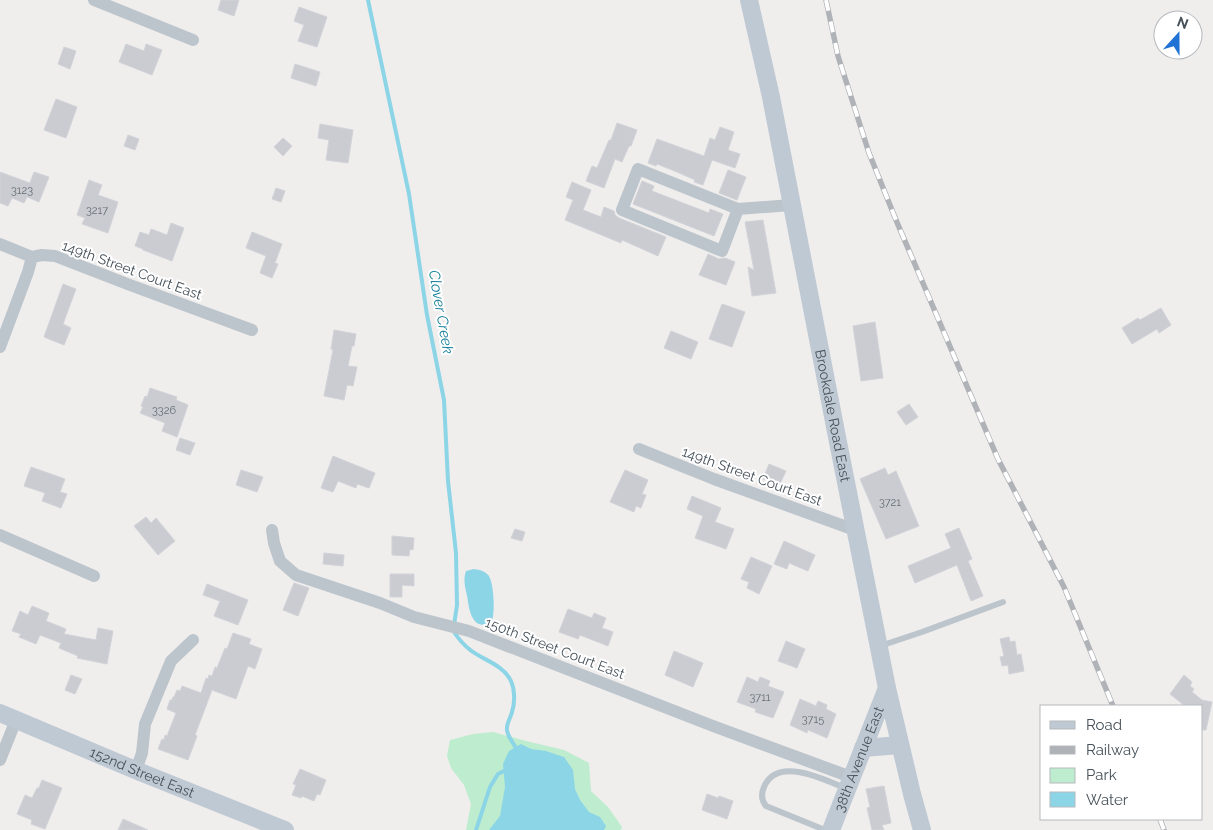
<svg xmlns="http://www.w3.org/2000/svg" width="1213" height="830" viewBox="0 0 1213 830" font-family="Raleway,sans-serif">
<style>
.green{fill:#bdecce}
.water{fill:#8cd5e7}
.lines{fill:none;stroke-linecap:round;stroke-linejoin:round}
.stream{stroke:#8cd5e7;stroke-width:4}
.building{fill:#caccd2;stroke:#d1d3d8}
.lane{stroke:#bcc5cc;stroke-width:6}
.street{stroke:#bcc5cc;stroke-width:12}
.secondary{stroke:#bec9d3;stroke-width:18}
.rail-casing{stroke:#afb2b7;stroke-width:5.5}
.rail{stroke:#fff;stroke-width:4;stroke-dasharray:11;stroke-linecap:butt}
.labels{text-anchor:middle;stroke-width:4;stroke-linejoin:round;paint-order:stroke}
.number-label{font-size:11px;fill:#677077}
.street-label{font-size:14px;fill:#465159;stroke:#fff}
.water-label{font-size:15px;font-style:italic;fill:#137e99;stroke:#fff}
</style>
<rect width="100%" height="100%" fill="#f0eded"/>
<!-- green -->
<path class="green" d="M493 732 526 741 564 750 589 763 591 791 608 807 622 827 621 830H466L471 804 464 785 451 768 447 756 450 740 473 734Z"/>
<!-- water -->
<path class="water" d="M474 569C480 570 485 571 489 576 494 585 495 611 492 621 476 632 470 616 468 602 467 591 462 583 466 571Z
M521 744 531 749 546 751 564 757 573 770 575 789 580 800 589 812 600 817 606 826 604 830H489L500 816 505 787 503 764 509 751Z"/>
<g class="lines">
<!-- stream -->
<path class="stream" d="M368 0 409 194 427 315 444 400 448 481 456 553 457 605 454 625
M454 632C458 638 463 644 469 649 482 660 503 664 511 681 515 690 515 703 512 712 511 717 506 724 507 730 508 738 514 743 517 750
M476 830 490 787 498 774 506 770"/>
</g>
<!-- building -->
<path class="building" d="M221 0H239L234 16 218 10Z
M299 7 327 17 317 47 298 41 304 25 294 21Z
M126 44 144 51 146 44 162 50 152 75 119 62Z
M64 47 76 51 70 69 58 64Z
M295 64 320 72 316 86 291 78Z
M56 99 77 107 66 138 44 130Z
M617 123 637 130 631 146H629L622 162 615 159 604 188 586 181 592 166 597 168 609 140H611Z
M320 124 353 130 348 163 326 160 329 140 318 138Z
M720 127 734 132 728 150 740 154 735 168 712 160 703 185 694 182 695 180 677 172 657 164 656 166 648 163 657 139 704 156 710 138 715 140Z
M128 135 139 139 135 150 124 146Z
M283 138 292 146 283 156 274 147Z
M728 170 746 177 737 200 719 193Z
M0 172 30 183 34 172 49 177 39 202 27 197 24 203 12 198 8 206 0 203Z
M89 180 102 185 98 195 118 202 108 233 82 224 85 218 77 215Z
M642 181 654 186 652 191 709 213 710 209 723 214 714 236 633 204Z
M572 182 591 190 583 210 601 217 604 207 614 211 615 215 619 218 666 237 658 256 622 240 621 243 565 220 573 200 566 197Z
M276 188 285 191 281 202 272 199Z
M763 220 776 293 752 296 748 267 754 270 745 222Z
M171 223 184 228 172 261 143 250V249L135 246 140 232 149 235 151 229 167 235Z
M252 232 282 244 275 263 278 264 272 278 260 273 266 256 246 248Z
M708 254 719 259 725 258 735 262 726 285 699 275Z
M63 284 76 289 63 324 71 328 64 345 44 337Z
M722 304 745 312 732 347 709 339Z
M1161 308 1171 325 1159 333 1157 329 1132 344 1122 328 1138 318 1140 320Z
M875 322 883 378 861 381 853 326Z
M334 330 356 334 354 346H352L348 366 357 367 353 386 347 385 344 400 324 396 333 350 331 349Z
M671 331 698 342 691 359 664 348Z
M150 388 177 397 176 400 188 405 177 437 162 431 165 423 140 413 143 407 141 406 145 396 147 397Z
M909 404 918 417 906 425 897 412Z
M180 438 195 443 190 455 176 450Z
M333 456 375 473 369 488 357 484 356 488 338 481 333 492 321 488Z
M769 464 786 471 779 486 763 479Z
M31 467 65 479 60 492 67 494 61 508 42 501 45 493 24 486Z
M885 468 888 475 896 471 919 526 886 539 860 479Z
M241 470 263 477 257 492 236 485Z
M625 470 648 480 642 494 646 495 641 508 636 506 634 512 610 502Z
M692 496 721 508 715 522 734 529 726 549 695 538 703 516 687 509Z
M146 517 151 523 156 518 175 541 158 555 134 526Z
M959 528 972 559 968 561 983 596 971 601 957 565 915 583 908 566 951 548 945 534Z
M515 529 525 532 522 541 511 538Z
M392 536 414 538 413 550 410 549 409 556 392 555Z
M784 541 815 555 808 571 789 563 787 569 774 564Z
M324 553 344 555 343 566 323 564Z
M751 557 772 566 759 594 747 588 749 582 741 579Z
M390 574H414V586L402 585V597H390Z
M294 583 309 588 298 616 283 610Z
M207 584 248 600 238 625 214 616 220 601 203 595Z
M32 606 49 613 46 621 66 629 64 634 96 640 98 628 113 631 107 664 77 658 78 656 59 648 61 643 40 635 36 644 19 637 21 634 12 631 20 611 28 615Z
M568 609 592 618 594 613 606 618 602 628 613 632 608 646 580 635 578 639 559 632Z
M233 633 251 639 249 644 262 649 255 669 248 666 236 699 212 690 195 735 197 736 188 760 158 749 162 739 164 740 165 735 167 736 176 713 167 709 170 700H172L173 697H174L177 690 180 691 182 686 201 693 206 678 208 679 209 675 212 676 215 667 217 668 225 648 227 649Z
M1009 637 1010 642 1015 641 1017 655 1021 654 1024 671 1009 674 1008 665 1002 666 1000 657 1004 656 1000 639Z
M786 641 805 649 797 668 778 661Z
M674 651 703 663 693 687 665 675Z
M71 675 82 679 75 694 65 690Z
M1184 675 1192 682 1190 686 1194 689 1192 692 1202 700 1212 702 1206 730H1202V706H1185L1170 694Z
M747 677 758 682 760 677 770 681 768 686 784 692 773 718 755 712 756 709 737 702Z
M800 699 816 706 818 701 827 705 826 709 836 714 827 738 808 730 807 733 790 725Z
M300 769 326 780 320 795 317 794 314 801 302 796 301 798 292 795 296 785 293 784Z
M42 780 62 788 45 829 31 824 32 820 17 814 25 795 32 798 37 788H39Z
M884 786 891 823 882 825 884 830H872L867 808 870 807 866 789Z
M707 794 718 798 719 796 733 801 727 819 702 810Z
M123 819 148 830H118Z"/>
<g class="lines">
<!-- lane -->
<path class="lane" d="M880 646 922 632 1003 602
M825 830 766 806C761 800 761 794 764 787 777 755 826 780 847 789"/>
<!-- street -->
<path class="street" d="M94 0 193 40
M738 209 722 251 622 210 638 169 738 209 792 205
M0 244 32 257 42 255 55 256 130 285 252 330
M0 347 28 272 32 257
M639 449 714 479 855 530
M272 530 274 543 280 561 296 575 380 603 414 617 469 631 713 726 851 777
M0 535 94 576
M0 760 16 720
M136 770 142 753 145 724 171 661 193 640"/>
<!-- secondary -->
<g class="secondary">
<path id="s1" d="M749 0 771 97 837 437 887 688 912 794 922 830"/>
<path id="s2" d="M0 713 140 772 285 830"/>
<path d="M863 748 900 745"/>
<path id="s3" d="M831 830 887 688"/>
</g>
<!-- rail casing -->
<g class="rail-casing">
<path id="rail" d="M826 0 838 56 869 153 896 220 998 459 1064 587 1113 706
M1160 819 1164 830"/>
</g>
<!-- rail -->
<use href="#rail" class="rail"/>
</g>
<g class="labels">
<!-- number labels -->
<g class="number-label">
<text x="22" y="194">3123</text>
<text x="97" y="214">3217</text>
<text x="164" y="414">3326</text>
<text x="890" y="506">3721</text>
<text x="760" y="701">3711</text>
<text x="813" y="723">3715</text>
</g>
<!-- street labels -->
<g class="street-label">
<text transform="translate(132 270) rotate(20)" y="5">149th Street Court East</text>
<text dy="5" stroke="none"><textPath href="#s1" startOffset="424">Brookdale Road East</textPath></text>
<text transform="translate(752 476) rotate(20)" y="5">149th Street Court East</text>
<text transform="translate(555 648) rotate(21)" y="5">150th Street Court East</text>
<text dy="5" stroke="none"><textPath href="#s3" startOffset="76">38th Avenue East</textPath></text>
<text dy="5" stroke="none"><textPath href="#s2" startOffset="154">152nd Street East</textPath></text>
</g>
<!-- water labels -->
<g class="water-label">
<text transform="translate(441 312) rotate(80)" y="5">Clover Creek</text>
</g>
</g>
<!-- legend -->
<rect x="1040" y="705" width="162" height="115" fill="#ffffff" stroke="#b5b9bd"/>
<rect x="1050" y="721" width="25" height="8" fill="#bec9d3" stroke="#b5b9bd"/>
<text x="1086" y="730" font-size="15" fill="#465159">Road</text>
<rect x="1050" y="746" width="25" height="8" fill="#afb2b7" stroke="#b5b9bd"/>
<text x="1086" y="755" font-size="15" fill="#465159">Railway</text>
<rect x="1050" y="768" width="25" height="15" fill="#bdecce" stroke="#b5b9bd"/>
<text x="1086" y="780" font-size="15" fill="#465159">Park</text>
<rect x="1050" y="792" width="25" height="15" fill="#8cd5e7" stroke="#b5b9bd"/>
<text x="1086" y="805" font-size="15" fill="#465159">Water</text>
<!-- north arrow -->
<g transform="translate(1178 35) rotate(21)"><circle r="24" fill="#ffffff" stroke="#b5b9bd"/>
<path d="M0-4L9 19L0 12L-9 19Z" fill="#2172d5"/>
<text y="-8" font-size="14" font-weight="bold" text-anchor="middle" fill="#465159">N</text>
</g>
</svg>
